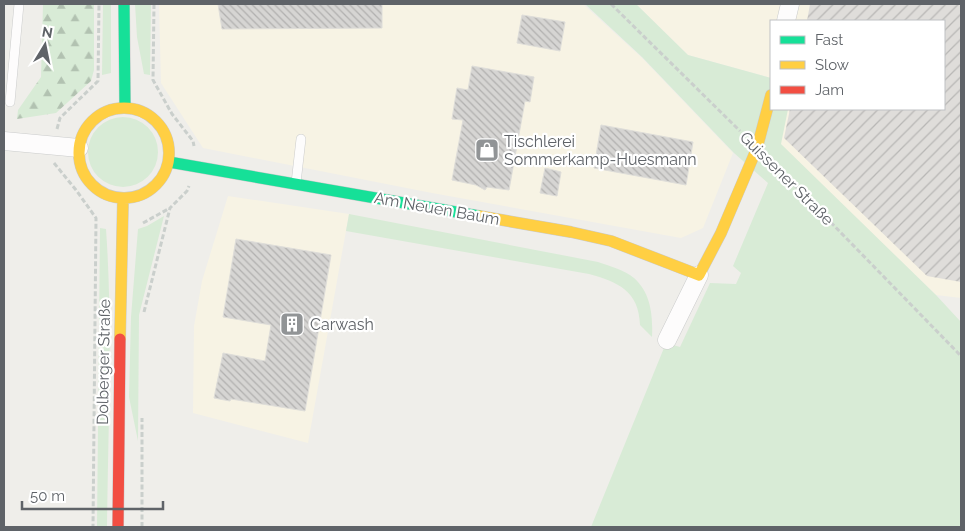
<svg xmlns="http://www.w3.org/2000/svg" width="965" height="531" viewBox="0 0 965 531" font-family="Raleway,sans-serif">
<style>
.commercial{fill:#f7f3e4}
.industrial{fill:url(#industrial-furrows)}
.grass{fill:#d8ebd6}
.forest{fill:url(#forest-firs)}
.building{fill:url(#building-back-hatch);stroke:#deddd9}
.lines{fill:none;stroke-linecap:round;stroke-linejoin:round}
.lane-casing{stroke:#cbcccc;stroke-width:10}
.street-casing{stroke:#cbcccc;stroke-width:19}
.fast-casing{stroke:#cacacb;stroke-width:12}
.slow-casing{stroke:#cacacb;stroke-width:12}
.jam-casing{stroke:#cacacb;stroke-width:12}
.path{stroke:#cacfcc;stroke-width:3;stroke-dasharray:5 2.5;stroke-linecap:butt}
.lane{stroke:#fdfcfc;stroke-width:9}
.street{stroke:#fdfcfc;stroke-width:18}
.fast{stroke:#16e098;stroke-width:11}
.slow{stroke:#ffcf43;stroke-width:11}
.jam{stroke:#f24e42;stroke-width:11}
.labels{text-anchor:middle;stroke-width:4.5;stroke-linejoin:round;paint-order:stroke}
.poi-label{font-size:16px;fill:#5f6368;stroke:#fff;text-anchor:start}
.street-label{font-size:16px;fill:#5f6368;stroke:#fff}
</style>
<defs>
<pattern id="industrial-furrows" width="10" height="10" patternUnits="userSpaceOnUse" patternTransform="scale(1.25)"><rect width="10" height="10" fill="#dfddda"/><path d="M-1 1l2-2M0 10L10 0M9 11l2-2" fill="none" stroke="#b8b7b5"/></pattern>
<pattern id="forest-firs" width="22" height="20" patternUnits="userSpaceOnUse" patternTransform="scale(1.25)"><rect width="22" height="20" fill="#d8ebd6"/><path d="M5 1l3.5 6h-7zM16 11l3.5 6h-7z" fill="#b2c2b1"/></pattern>
<pattern id="building-back-hatch" width="6" height="6" patternUnits="userSpaceOnUse" patternTransform="scale(1.25)"><rect width="6" height="6" fill="#d6d5d3"/><path d="M-1 5l2 2M0 0l6 6M5-1l2 2" fill="none" stroke="#b1b0af"/></pattern>
</defs>
<rect width="100%" height="100%" fill="#efeeea"/>
<!-- commercial -->
<path class="commercial" d="M159 4H583L642 58 733 153 703 228 681 238 432 193 203 148 161 83Z
M636 4H961V298L936 295 780 144 788 109H944V21H771V78L688 55Z
M228 196 349 214 308 443 193 413 194 326 202 281Z"/>
<!-- industrial -->
<path class="industrial" d="M810 4H961V282L927 276 784 138 790 109H944V21H807Z"/>
<!-- grass -->
<path class="grass" d="M103 4H111V73L102 75Z
M135 4H151L150 75 144 74 137 37Z
M585 4H636L688 55 771 78V109H788L781 144 936 295 961 322V527H591L666 343 680 347 710 283 736 284 741 273 733 266 768 183 734 153 642 57Z
M88 152a35 35 0 1 1 70 0a35 35 0 1 1-70 0Z
M349 214 598 262C609 266 625 270 634 278 651 293 653 316 652 337L640 325C639 291 618 282 589 274L346 231Z
M164 216 139 315 138 441 129 397 131 317 138 229 147 226Z
M100 228 106 229C113 328 108 428 107 527H97Z"/>
<!-- forest -->
<path class="forest" d="M43 4H94V70L91 81 56 113 17 119 18 110 41 77Z"/>
<!-- building -->
<path class="building" d="M218 4H382V28L222 29Z
M522 15 565 22 560 51 517 43Z
M472 66 534 77 530 102 525 101 509 190 487 187 485 190 476 185 452 180 463 120 452 119 457 88 468 90Z
M601 125 693 142 686 185 594 168Z
M545 168 561 172 557 196 540 193Z
M236 239 331 255 305 411 231 399 230 401 214 398 223 353 265 361 271 325 223 317Z"/>
<g class="lines">
<!-- lane casing -->
<g class="lane-casing">
<path id="lane" d="M10 102 19 4
M296 183 301 139"/>
</g>
<!-- street casing -->
<g class="street-casing">
<path id="street" d="M786 21 790 4
M4 141 79 148
M667 340 699 275"/>
</g>
<!-- fast casing -->
<g class="fast-casing">
<path id="fast" d="M124 4 125 107
M169 162 479 216"/>
</g>
<!-- slow casing -->
<g class="slow-casing">
<path id="slow" d="M79 153a45 45 0 1 1 90 0a45 45 0 1 1-90 0Z
M479 216 571 232 611 241 699 275 721 233 757 148 771 95
M120 339 123 198"/>
</g>
<!-- jam casing -->
<g class="jam-casing">
<path id="jam" d="M118 527 120 339"/>
</g>
<!-- path -->
<path class="path" d="M154 4 153 80 172 114 193 141 194 146
M611 4 740 131
M57 129 60 118 98 81 99 4
M54 163 76 190 96 218 93 527
M773 163 961 356
M143 223 170 208
M144 312 170 208 187 191 189 186
M142 527V418"/>
<!-- lane -->
<use href="#lane" class="lane"/>
<!-- street -->
<use href="#street" class="street"/>
<!-- fast -->
<use href="#fast" class="fast"/>
<!-- slow -->
<use href="#slow" class="slow"/>
<!-- jam -->
<use href="#jam" class="jam"/>
</g>
<!-- icons -->
<defs>
<g id="shop-square" transform="scale(1.25)"><rect x="-9" y="-9" width="18" height="18" rx="4" fill="#919496" stroke="#fff"/><path d="M-5-2.5h2.3a2.7 3.5 0 0 1 5.4 0H5L5.5 6h-11ZM-1.5-2.5h3a1.5 2.3 0 0 0-3 0Z" fill="#fff"/></g>
<g id="building-square" transform="scale(1.25)"><rect x="-9" y="-9" width="18" height="18" rx="4" fill="#919496" stroke="#fff"/><path d="M-4-6H4V6H1V3H-1V6H-4ZM-2.5-4.3h1.7v1.8h-1.7ZM.8-4.3h1.7v1.8H.8ZM-2.5-1h1.7V.8h-1.7ZM.8-1h1.7V.8H.8Z" fill="#fff"/></g>
</defs>
<g fill-rule="evenodd">
<use href="#shop-square" x="487" y="150"/>
<use href="#building-square" x="292" y="324"/>
</g>
<g class="labels">
<!-- poi labels -->
<g class="poi-label">
<text x="504" y="147">Tischlerei<tspan x="504" dy="18">Sommerkamp-Huesmann</tspan></text>
<text x="310" y="330">Carwash</text>
</g>
<!-- street labels -->
<g class="street-label">
<text transform="translate(787 178) rotate(45)" y="6">Guissener Straße</text>
<text transform="translate(437 208) rotate(10)" y="6">Am Neuen Baum</text>
<text transform="translate(103 362) rotate(-89)" y="6">Dolberger Straße</text>
</g>
</g>
<!-- border -->
<rect width="965" height="531" fill="none" stroke="#5f6368" stroke-width="10"/>
<!-- legend -->
<rect x="770" y="20" width="175" height="90" fill="#ffffff" stroke="#bfc1c3"/>
<rect x="780" y="36" width="25" height="8" fill="#16e098" stroke="#bfc1c3"/>
<text x="815" y="45" font-size="15" fill="#5f6368">Fast</text>
<rect x="780" y="61" width="25" height="8" fill="#ffcf43" stroke="#bfc1c3"/>
<text x="815" y="70" font-size="15" fill="#5f6368">Slow</text>
<rect x="780" y="86" width="25" height="8" fill="#f24e42" stroke="#bfc1c3"/>
<text x="815" y="95" font-size="15" fill="#5f6368">Jam</text>
<!-- north arrow -->
<g transform="translate(45 45) rotate(10)" stroke="#ffffff" stroke-width="4" paint-order="stroke">
<path d="M0-4L9 19L0 12L-9 19Z" fill="#5f6368"/>
<text y="-8" font-size="14" font-weight="bold" text-anchor="middle" fill="#5f6368">N</text>
</g>
<!-- scale -->
<path d="M22 501v8h141v-8" fill="none" stroke="#5f6368" stroke-width="2.5"/>
<text x="30" y="501" font-size="15" fill="#5f6368" stroke="#ffffff" stroke-width="4" paint-order="stroke">50 m</text>
</svg>
